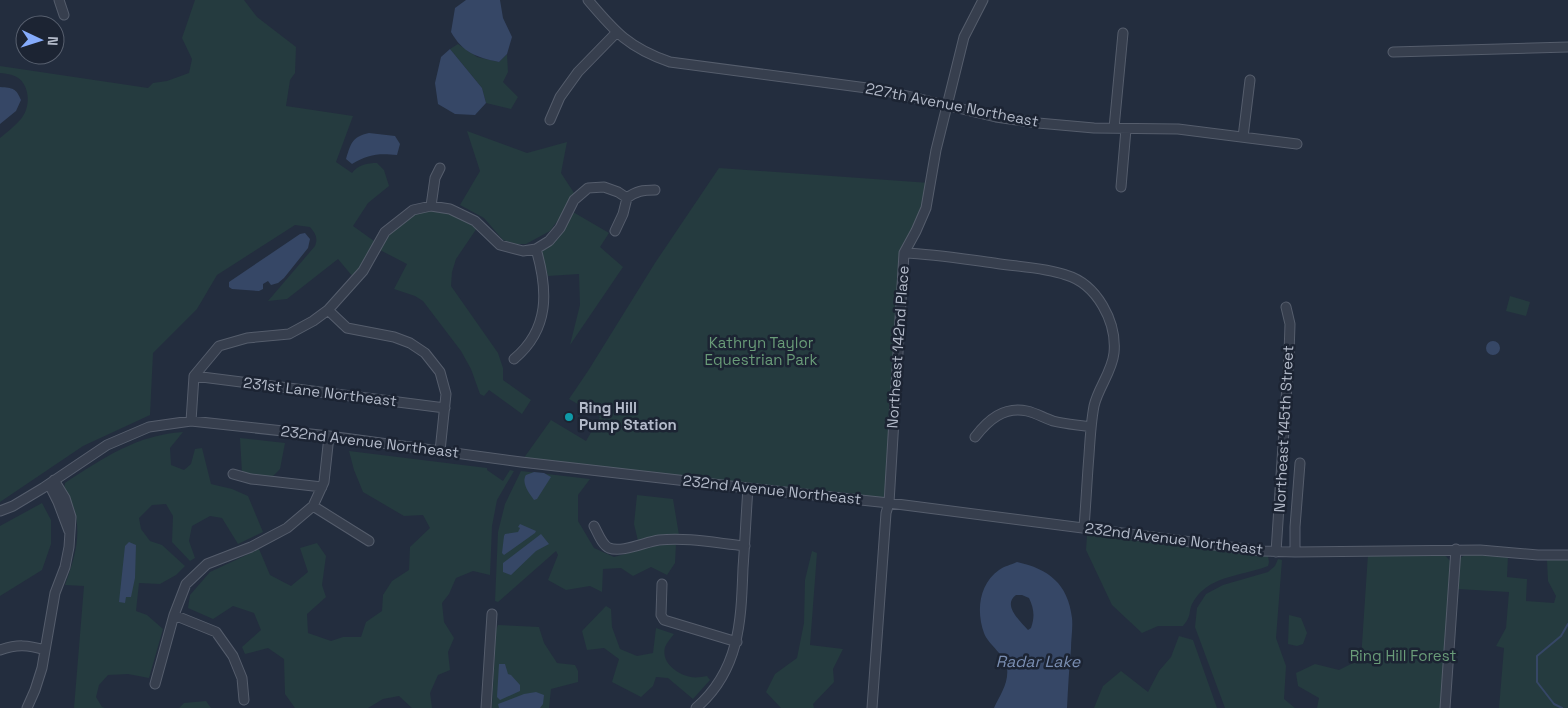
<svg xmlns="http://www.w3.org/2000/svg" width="1568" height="708" viewBox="0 0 1568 708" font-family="'Space Grotesk',sans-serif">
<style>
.green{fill:#253b3f}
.water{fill:#364766;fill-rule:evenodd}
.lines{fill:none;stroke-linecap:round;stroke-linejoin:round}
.stream{stroke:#364766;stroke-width:2}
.minor-casing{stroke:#555d6c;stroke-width:11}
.minor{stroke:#373f4e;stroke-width:9}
.culture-dot{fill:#0f9aa8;stroke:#1c2433;stroke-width:2}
.labels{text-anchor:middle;stroke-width:5;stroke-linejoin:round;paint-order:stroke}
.street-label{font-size:15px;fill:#b3bac9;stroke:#1c2433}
.park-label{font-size:15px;fill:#699b78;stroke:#1c2433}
.poi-label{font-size:15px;font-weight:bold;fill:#b3bac9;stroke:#1c2433;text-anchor:start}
.water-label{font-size:16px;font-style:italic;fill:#7a8eb2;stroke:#1c2433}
</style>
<rect width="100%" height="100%" fill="#232d3e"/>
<!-- green -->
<path class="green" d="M195 0H244L257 17 296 47 295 73 290 80 286 106 353 116 336 162 352 173C358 165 367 163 377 163L384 170 389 186 368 203 353 226 374 241 363 266 353 277 338 259 287 299 268 301 315 246C318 238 316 234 310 227L295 225 217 275 197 309 153 353 150 415 83 446 0 502V138C7 132 15 126 21 119 32 106 30 80 12 75 8 74 4 73 0 73V66L148 88 153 83 167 81 189 73 192 59 182 38Z
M458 44 477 57 499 62 507 54 508 72 503 82 518 97 511 109 486 103 482 88 450 49Z
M467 131 527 153 567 142 561 173 574 193 561 216 550 231 526 244H516L503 240 484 218 460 205 480 171Z
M719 168 930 183 926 208 904 253 889 503 521 462 551 420 586 441 600 417 569 399 588 371 655 263Z
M432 210C448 212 465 217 477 228L456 259 452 272 451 286 498 353 503 368V380L531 400 522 414 489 390 484 396 480 394 471 369 461 351 423 301 415 296 394 289 407 264 380 250 392 229 414 212Z
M573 212 609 233 600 247 623 267 570 345 580 305 579 274 548 276 541 252 562 230Z
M1510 296 1530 302 1526 316 1506 311Z
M183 432 170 448 171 465 184 470 191 464 195 449 202 448 211 484 232 489 248 496 263 532 238 544 222 518 210 516 192 526 189 541 195 558 190 561 172 542 173 516 166 504 152 505 139 518 141 529 150 541 162 545 185 566 176 575 160 584 139 583 136 611 147 615 163 629 149 678 128 674 108 675 99 685 96 697 102 707 105 708H74L84 586 65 585C78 549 85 522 64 488L65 483C103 458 137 435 183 432Z
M240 438 285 443 280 469 271 478 242 473Z
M349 451 487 468V470L503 481 510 470 514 471 497 500 492 526 490 575 473 571 456 578 449 594 442 603 444 622 454 638 448 652 450 670 438 675 430 693 432 708H412L399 696 383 699 368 708H295L285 694 284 659 268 648 245 654 242 647 261 630 254 613 233 606 213 619 188 608 190 595 210 572 259 549 270 575 291 586 308 572 300 548 317 543 326 556 322 585 326 597 307 614 308 633 331 641 343 637H361L366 622 382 611 383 595 392 581 409 570 410 547 430 528 423 515 404 516 363 492 354 470Z
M521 471 590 479 578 495V521L594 548 614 557 654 546 676 544 675 563 667 575 651 567 633 576 621 568 603 569 602 592 590 586 566 590 548 580 558 555 556 551 498 602 495 601 498 532 505 504Z
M637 495 673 499 679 535 638 541 634 524Z
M42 503 51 520V544L42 570 0 596V526Z
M1087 535 1268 556 1269 562 1268 566C1240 577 1207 575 1192 604 1190 608 1190 612 1189 616 1188 620 1185 623 1183 626H1158L1142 633 1112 605 1086 550Z
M812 551 817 553 810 645 843 649 833 669 834 682 813 704 814 708H781L766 692 775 674 797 658 804 623 805 580Z
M1368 554H1444L1451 562 1442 708H1317L1319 698 1298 686 1296 673 1315 664 1339 670 1361 659Z
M1467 554 1508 556 1507 577 1527 579 1526 601 1554 603 1556 596 1548 581 1547 560H1568V708H1499L1504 648 1496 646 1506 628 1509 592 1458 589 1460 558Z
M1278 559 1282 560 1276 638 1286 666 1284 699 1295 708H1271V705V708H1225L1195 627 1197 608 1206 594 1223 585 1268 572 1275 566Z
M606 606 611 609 612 627 620 649 637 656 653 653 656 628 674 634C671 638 667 642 665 647 661 663 677 674 691 677 695 678 702 677 707 676L710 680 693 699 668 678 656 677 653 686 641 697 612 682 619 659 604 648 587 650 582 631Z
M1289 615 1301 618 1307 633 1303 644 1297 646 1288 644Z
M498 625 539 627 544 643 557 663 575 665 578 671V682L551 689 549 708H492L496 630Z
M1179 636 1193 640 1217 708H1094L1103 686 1121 671 1148 692 1159 671 1171 657Z
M206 701 211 708H179L184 703Z"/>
<!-- water -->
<path class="water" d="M466 0H500L503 18 512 37 507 54 499 62C476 57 463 53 451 32L455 8Z
M450 49 482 88 486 103 475 115 455 114 438 104 435 83 441 57Z
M0 87C13 88 16 88 21 100L16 111 0 124Z
M369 133 395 136 400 144 397 155C379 153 368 154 352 164L346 159C351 143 352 137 369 133Z
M305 233 310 239 308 248 284 278 278 283 271 285 268 281 263 284V289L259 291 232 289 229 287V282L300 234Z
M1486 348a7 7 0 1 1 14 0a7 7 0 1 1-14 0Z
M534 472 544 473 551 477 537 499 534 500C529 493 521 483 526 475Z
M520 524 536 531 535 533 504 555 502 553 504 536 505 534 518 532 520 528 518 527Z
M541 534 549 544 536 551 511 575 503 572V563Z
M129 542 136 545 135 578 131 597H126L125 603 119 602 125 546Z
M1017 562C1049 569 1068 584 1072 618 1073 628 1071 639 1071 649 1069 669 1068 688 1067 708H994C1000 695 1009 683 1007 668 1005 654 989 646 984 633 976 611 979 584 999 570 1004 566 1011 565 1017 562ZM1016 595H1022L1029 598C1034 609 1035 616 1031 628L1028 630C1020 621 1002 605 1016 595Z
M499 664H505L508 674 511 675 520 685V691L500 700 497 697Z
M536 692 544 695 543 704 540 708H499L498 704 524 694Z"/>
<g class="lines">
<!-- stream -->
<path class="stream" d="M1562 708 1554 704 1537 682V656L1561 636 1568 624"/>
<!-- minor casing -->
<g class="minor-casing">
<path id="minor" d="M59 0 64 15
M588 0C615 32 629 48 670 62L882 90 996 117 1038 123 1094 128 1178 129 1297 144
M1393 52 1568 47
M550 120 560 97 578 72 617 32
M1114 128 1123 33
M1243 137 1250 80
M1121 187 1126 129
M431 206 435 178 440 168
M615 231 623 214 627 198C636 191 643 190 655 190
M904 253C934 254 964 259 994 263 1018 267 1043 267 1066 275 1097 284 1117 322 1114 353 1112 372 1098 388 1094 406 1091 422 1090 439 1089 455 1087 479 1086 503 1084 527
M328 310 347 328 394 337 410 343 425 353 440 372 446 394 440 451
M514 359C550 329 548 290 536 249
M194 376 445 408
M191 421 194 376 219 346 247 338 289 334 313 321 328 310 363 271 385 232 413 210 431 206 450 209 475 221 500 245 523 251 536 249 549 241 560 228 574 200 588 188 604 187 618 192 627 198
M975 437C988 420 1004 406 1027 411 1036 413 1044 418 1053 421 1065 424 1079 425 1091 427
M233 474 251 479 322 487
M49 484 58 502 69 531
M313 506 369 541
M0 511 13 506 43 488 107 445 149 427 191 421 329 436 521 462 748 488 889 503 1261 551 1295 552 1480 550 1538 555H1568
M594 526C598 533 602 545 609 548 622 553 645 542 659 540 687 537 716 543 745 546
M1276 552 1289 354 1290 324 1286 307
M1295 552V527L1300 463
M662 584 661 615 664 620 737 642
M174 615 216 632 233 656 242 678 244 700
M0 650C17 644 28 645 45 650
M155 684 174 615 186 584 207 564 251 547 287 528 313 506 324 482 329 436
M27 708 35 690 42 668 55 593 65 567 69 547 71 517 65 498 54 480
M486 708 492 614
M696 708C740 670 741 621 743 568 745 542 746 515 748 488
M872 708 886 513 889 503 904 253 916 231 926 208 936 150 964 37 983 0
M1445 708 1456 549"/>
</g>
<!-- minor -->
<use href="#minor" class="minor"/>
</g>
<!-- markers -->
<circle class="culture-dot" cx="569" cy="417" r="5"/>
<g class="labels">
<!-- street labels -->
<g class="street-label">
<text transform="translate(952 105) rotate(11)" y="5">227th Avenue Northeast</text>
<text transform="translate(898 347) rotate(-86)" y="5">Northeast 142nd Place</text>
<text transform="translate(320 392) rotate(7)" y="5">231st Lane Northeast</text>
<text transform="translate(1284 429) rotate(-87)" y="5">Northeast 145th Street</text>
<text transform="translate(370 442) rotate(7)" y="5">232nd Avenue Northeast</text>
<text transform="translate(772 490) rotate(6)" y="5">232nd Avenue Northeast</text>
<text transform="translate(1174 539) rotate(7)" y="5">232nd Avenue Northeast</text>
</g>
<!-- park labels -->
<g class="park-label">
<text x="761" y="348">Kathryn Taylor<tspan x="761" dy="17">Equestrian Park</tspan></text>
<text x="1403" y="661">Ring Hill Forest</text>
</g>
<!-- poi labels -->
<g class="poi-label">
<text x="579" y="413">Ring Hill<tspan x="579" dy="17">Pump Station</tspan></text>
</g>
<!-- water labels -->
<g class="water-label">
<text x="1038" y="667">Radar Lake</text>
</g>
</g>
<!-- north arrow -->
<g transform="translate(40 40) rotate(94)"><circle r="24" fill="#1c2433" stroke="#58606f"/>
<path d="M0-4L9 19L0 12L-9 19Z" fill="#86acfc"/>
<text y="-8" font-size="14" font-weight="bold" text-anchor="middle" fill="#b3bac9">N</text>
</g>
</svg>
